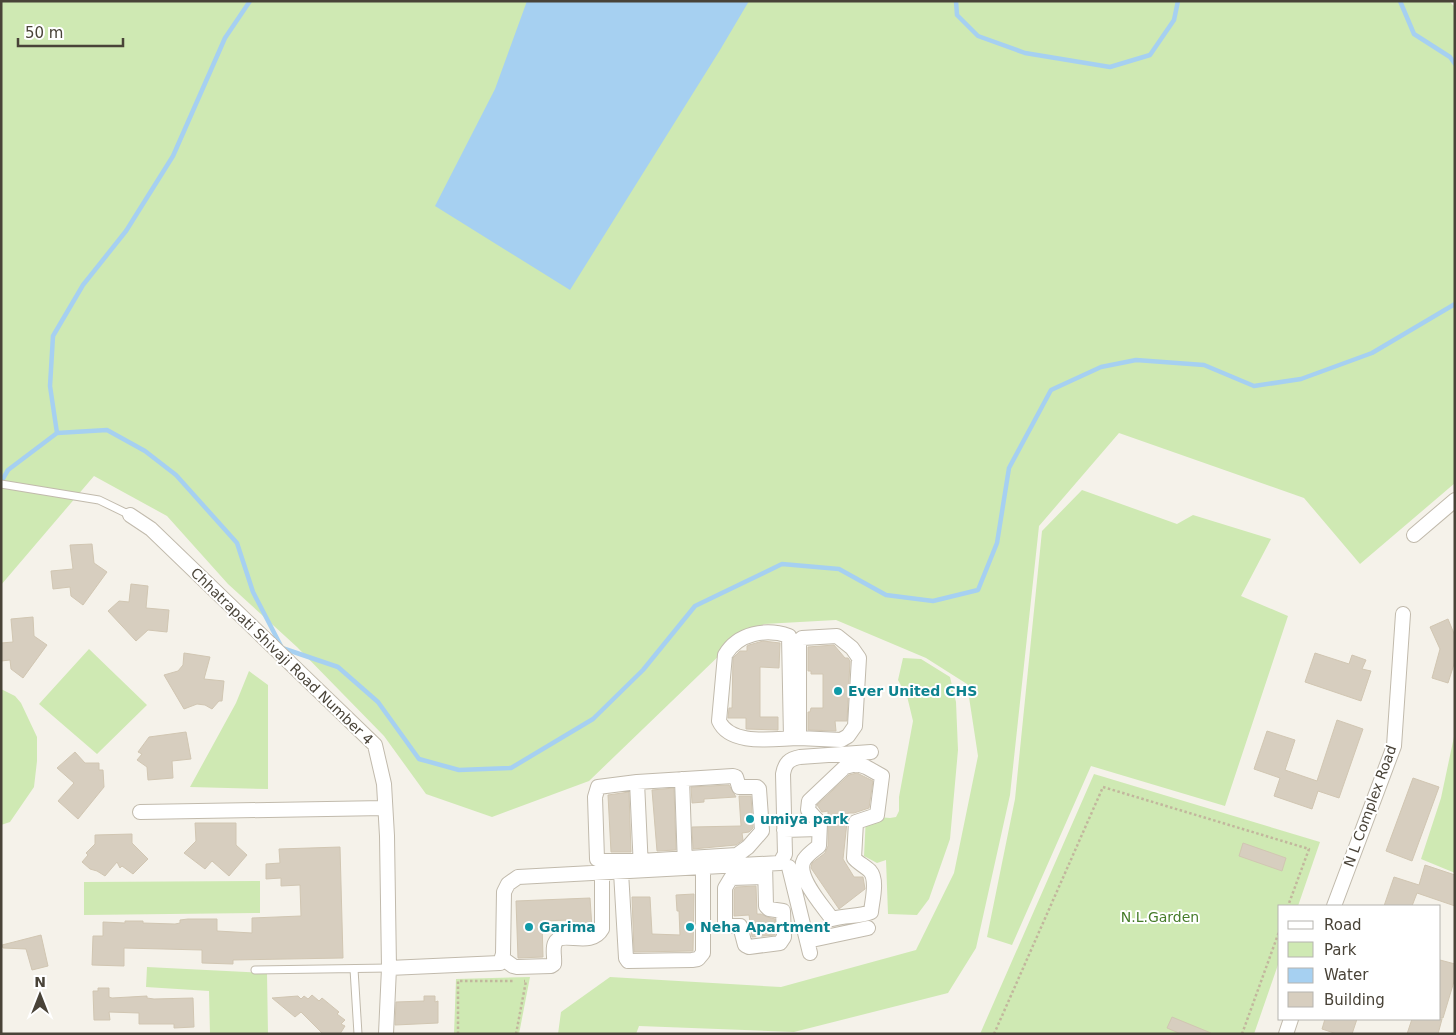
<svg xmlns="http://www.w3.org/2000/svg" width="1456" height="1035" viewBox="0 0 1456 1035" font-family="'DejaVu Sans',sans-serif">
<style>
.green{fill:#cfe9b3}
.water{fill:#a6d0f1}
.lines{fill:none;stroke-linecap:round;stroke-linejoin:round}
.stream{stroke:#a6d0f1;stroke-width:4.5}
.building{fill:#d7cebf;stroke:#d1c6b2}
.service-casing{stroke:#c1baac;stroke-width:9}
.minor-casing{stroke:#c1baac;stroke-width:16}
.path{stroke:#c2b69d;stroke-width:2.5;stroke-dasharray:2.5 2.5;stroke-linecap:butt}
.service{stroke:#fff;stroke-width:7}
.minor{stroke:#fff;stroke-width:14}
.culture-dot{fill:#0f9aa8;stroke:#fff;stroke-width:2}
.labels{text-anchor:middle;stroke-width:4;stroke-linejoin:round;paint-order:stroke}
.street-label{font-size:14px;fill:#494338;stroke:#fff}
.culture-label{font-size:14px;font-weight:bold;fill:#0d838f;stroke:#fff;text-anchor:start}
.park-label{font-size:14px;fill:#467c2a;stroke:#fff}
</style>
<rect width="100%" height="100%" fill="#f5f2ea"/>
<!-- green -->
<path class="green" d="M1 1H1449L1455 7V483L1360 564 1304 498 1119 433 1039 526 1010 795 976 948 948 993 794 1032 639 1026 636 1034H558L561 1012 610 977 781 987 916 950 954 873 978 756 967 684 926 658 836 620 764 624 726 649 589 781 492 817 426 794 384 736 297 647 228 584 167 516 94 476 1 585Z
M1082 490 1177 524 1193 515 1271 539 1241 596 1288 616 1225 806 1091 766 1012 945 987 937 1015 799 1042 531Z
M89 649 147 705 97 754 39 704Z
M903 658 921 659 950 677 956 702 958 750 950 839 929 899 917 915 888 914 886 860 877 863 864 856 866 816 890 818 896 817 899 811V797L913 721 907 696 898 680Z
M249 671 268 685V789L190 787 236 703Z
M1 689 15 696 21 703 37 737V761L34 787 10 822 1 825Z
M1455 732V873L1421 859 1441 798Z
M1094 774 1320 842 1298 906H1280V959L1254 1034H980Z
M260 881V913L84 915V882Z
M147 967 267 973 268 1034H210L209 991 146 987Z
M530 977 519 1034H454L456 979Z"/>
<!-- water -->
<path class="water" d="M527 1H749L720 50 570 290 435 206 495 89Z"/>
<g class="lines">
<!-- stream -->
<path class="stream" d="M956 1 957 15 978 36 1025 53 1110 67 1150 55 1174 20 1178 1
M1400 1 1414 34 1450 57 1455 64
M57 433 107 430 145 451 176 475 237 543 253 592 282 648 338 667 378 702 419 759 459 770 511 768 593 719 643 670 695 606 782 564 839 569 886 595 933 601 978 590 997 543 1009 468 1051 390 1101 367 1136 360 1204 365 1254 386 1301 379 1372 353 1455 304
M1 482 8 470 57 433 50 386 53 336 83 285 126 231 173 156 225 38 250 1"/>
</g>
<!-- building -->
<path class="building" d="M92 544 94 563 107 572 83 605 71 596 70 587 53 589 51 571 73 569 70 545Z
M131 584 148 586 146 608 169 610 167 632 148 630 136 641 108 611 119 601 129 602Z
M33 617 34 636 47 645 23 678 11 669 10 660 1 661V643L13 642 11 619Z
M1448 619 1455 636V661L1448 683 1432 678 1440 649 1430 627Z
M763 641 780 643 779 668 760 667V717H778V730L746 729V718H728L729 708H732L733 658 740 651H747V646L749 645Z
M834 645 845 658H848L850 661 847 721H835L836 731 808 730V712H810L811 708H823V674H811V671H808V647Z
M184 653 210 657 204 679 224 681 222 701H219L212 709 205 705 197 704 184 709 164 675 178 671 183 665Z
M1315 653 1349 664 1352 655 1366 660 1362 669 1371 671 1361 701 1305 682Z
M1337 720 1363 729 1339 798 1318 791 1312 809 1274 796 1280 778 1254 769 1267 731 1295 740 1285 770 1317 781Z
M186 732 191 759 172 761 173 778 148 780 147 767 137 760 142 754 138 752 149 737Z
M75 752 85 763H99V770H103L104 787 78 819 58 801 74 783 57 768Z
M857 773 873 781 869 808 854 813H848L843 859 854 877H863L865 889 839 909 811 868 812 863 825 853 828 846V811L822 812 817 805 849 775Z
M1413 778 1439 787 1412 861 1386 851Z
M729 785 736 797 704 799V802L692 803 691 787Z
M674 788 676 850 657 851 652 790Z
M629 792 631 852H611L608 795Z
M739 796H751L753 828 749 832 742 833 743 840 736 845 693 849 692 827 741 826Z
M195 823H236V845L247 855 229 876 212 861 205 869 184 853 196 841Z
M132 834V843L148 859 133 874 122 866 120 868 117 862 105 876 97 871 90 869 82 862 88 855 86 853 95 844V835Z
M1243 843 1286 858 1282 871 1239 856Z
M340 847 343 958 233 960V964L202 963V950L124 948V966L92 965 93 936H103V922L125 923V921H143V923L175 924 180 923V920L188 919H217V931L252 933V918L301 916 300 885 281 886V878L266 879V864L280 863 279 849Z
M1425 865 1455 875V906L1417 893 1412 906H1384L1394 877 1419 885Z
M756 886 757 914H761L767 917 775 919V935L752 937 749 915 734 916V890L736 887Z
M694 894 693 951 634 952 632 897H650L652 934 680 935 679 911H677L676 895Z
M590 898 592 928 584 930 571 929 570 920 542 921 543 957 518 958 516 901Z
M41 935 48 966 32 970 26 949 3 948 2 945Z
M1440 960 1455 964V978L1443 1018H1440Z
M98 988H109V997L112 998 147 996V998L154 999 193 998 194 1027 174 1028V1024H139V1013L109 1012 110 1020H94L93 991H98Z
M312 995 319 1001 322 998 339 1012 337 1014 345 1020 341 1024 345 1026 340 1034H323L301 1012 295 1017 272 998 298 996 301 999 304 996 308 999Z
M424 996H435V1002L438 1001V1023L395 1025 396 1002 424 1001Z
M1172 1017 1211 1033V1034H1181L1167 1028Z
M1325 1019H1357L1352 1034H1337L1322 1029Z
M1412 1019H1442L1438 1034H1407Z"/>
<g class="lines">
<!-- service casing -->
<g class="service-casing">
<path id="service" d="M1 484 99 500 130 515
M354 969 358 1034
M255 970 389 968"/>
</g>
<!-- minor casing -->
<g class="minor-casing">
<path id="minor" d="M130 515 151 529 375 745 384 784 387 836 389 968 386 1034
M1414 535 1455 500
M791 738 789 636C766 628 738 633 725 655L719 721C731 747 776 738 799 738V641L802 638 837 636 852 648 859 658 855 726 848 736 841 740 799 738
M857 764 866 767 882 776 877 815 856 822 854 858C858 863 865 866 870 871 878 880 872 901 871 912 859 917 846 915 832 919 823 906 795 876 804 860 808 854 814 850 819 846L820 823 808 810 809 801 845 767Z
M733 776 736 777 739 787H757L759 789 762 831 748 847 737 855 641 861H602L597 859 595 797 598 787 637 782Z
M682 779 685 866
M637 782 641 869
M140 812 385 808
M784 830 819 829
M765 864 766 906 769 909 783 911 784 937 780 943 749 947 745 945 740 926H729L725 923V888L731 878 765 877
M789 867 810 953
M621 872 626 958 628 961 692 960 698 959 703 953V868
M1334 906 1394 746 1403 614
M807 941 868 928
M502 958 513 966 517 967 551 966 554 964C555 958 552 949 555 943 561 929 591 949 602 929V873
M389 968 500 963 503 954 504 892 508 884 518 877 780 863 785 854 783 774C785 763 789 759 800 757L871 752
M1286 1034 1291 1019"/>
</g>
<!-- path -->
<path class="path" d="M458 1034V981H513
M516 1034 526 981H524
M994 1034 1103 787 1309 849 1288 906
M1242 1034 1280 929"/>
<!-- service -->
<use href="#service" class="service"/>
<!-- minor -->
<use href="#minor" class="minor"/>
</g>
<!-- markers -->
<g class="culture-dot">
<circle cx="838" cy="691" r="5"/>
<circle cx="750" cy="819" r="5"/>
<circle cx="529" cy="927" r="5"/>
<circle cx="690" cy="927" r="5"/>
</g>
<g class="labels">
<!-- street labels -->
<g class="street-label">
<text transform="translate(282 656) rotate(44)" y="5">Chhatrapati Shivaji Road Number 4</text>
<text transform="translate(1370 806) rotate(-70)" y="5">N L Complex Road</text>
</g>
<!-- culture labels -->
<g class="culture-label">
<text x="848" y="696">Ever United CHS</text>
<text x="760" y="824">umiya park</text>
<text x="539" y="932">Garima</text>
<text x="700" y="932">Neha Apartment</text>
</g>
<!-- park labels -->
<g class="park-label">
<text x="1160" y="922">N.L.Garden</text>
</g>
</g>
<!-- border -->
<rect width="1456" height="1035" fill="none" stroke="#494338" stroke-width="5"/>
<!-- legend -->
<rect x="1278" y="905" width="162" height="115" fill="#ffffff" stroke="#b6b4af"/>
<rect x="1288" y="921" width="25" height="8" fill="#ffffff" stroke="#b6b4af"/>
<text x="1324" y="930" font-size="15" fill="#494338">Road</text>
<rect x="1288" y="942" width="25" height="15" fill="#cfe9b3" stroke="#b6b4af"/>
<text x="1324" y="955" font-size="15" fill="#494338">Park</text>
<rect x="1288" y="968" width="25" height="15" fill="#a6d0f1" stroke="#b6b4af"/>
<text x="1324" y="980" font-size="15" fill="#494338">Water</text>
<rect x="1288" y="992" width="25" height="15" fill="#d7cebf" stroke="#b6b4af"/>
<text x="1324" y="1005" font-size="15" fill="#494338">Building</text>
<!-- north arrow -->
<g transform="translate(40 995)" stroke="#ffffff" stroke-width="4" paint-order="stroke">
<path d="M0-4L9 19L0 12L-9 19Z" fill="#494338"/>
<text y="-8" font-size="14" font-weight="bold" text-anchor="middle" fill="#494338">N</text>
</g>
<!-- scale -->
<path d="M18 38v8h105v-8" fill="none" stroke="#494338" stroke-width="2.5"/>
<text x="25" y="38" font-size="15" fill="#494338" stroke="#ffffff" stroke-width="4" paint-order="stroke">50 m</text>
</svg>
